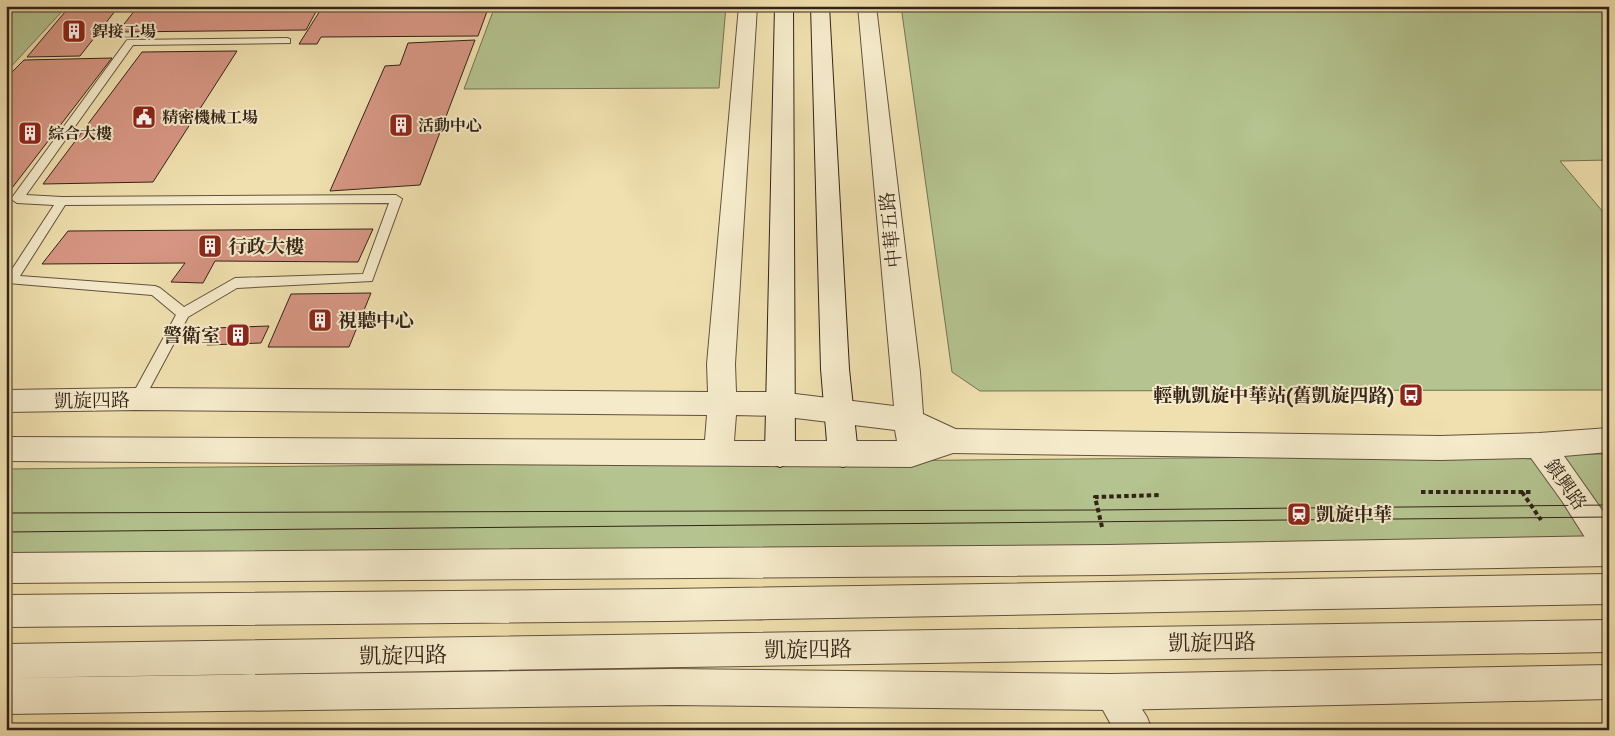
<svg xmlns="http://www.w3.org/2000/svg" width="1615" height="736" viewBox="0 0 1615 736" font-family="'IM FELL DW Pica','Noto Serif TC',serif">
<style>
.green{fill:#b4c38f;stroke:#747353}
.building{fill:#d79684;stroke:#332317}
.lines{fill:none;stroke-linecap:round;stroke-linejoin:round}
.service-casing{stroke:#62523d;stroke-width:2}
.minor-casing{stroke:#62523d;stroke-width:2}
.tertiary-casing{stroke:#62523d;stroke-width:2}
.secondary-casing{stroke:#332317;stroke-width:2}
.path{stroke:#332317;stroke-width:4;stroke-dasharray:4.5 3;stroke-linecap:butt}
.service{fill:#f5ebcb;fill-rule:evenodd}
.minor{fill:#f5ebcb;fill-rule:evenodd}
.tertiary{fill:#f5ebcb;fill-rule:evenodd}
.secondary{fill:#f5ebcb;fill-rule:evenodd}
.tram{stroke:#332317;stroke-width:1}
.labels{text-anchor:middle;stroke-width:4;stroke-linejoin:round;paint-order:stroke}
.far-poi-label{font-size:16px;font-weight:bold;fill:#332317;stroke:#f5ebcb;text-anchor:start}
.street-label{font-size:19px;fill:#332317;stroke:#f5ebcb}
.poi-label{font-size:19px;font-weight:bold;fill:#332317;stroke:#f5ebcb;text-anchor:start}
.near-street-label{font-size:22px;fill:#332317;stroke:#f5ebcb}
</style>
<rect width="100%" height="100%" fill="#f0e0af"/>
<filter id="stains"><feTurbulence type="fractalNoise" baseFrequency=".004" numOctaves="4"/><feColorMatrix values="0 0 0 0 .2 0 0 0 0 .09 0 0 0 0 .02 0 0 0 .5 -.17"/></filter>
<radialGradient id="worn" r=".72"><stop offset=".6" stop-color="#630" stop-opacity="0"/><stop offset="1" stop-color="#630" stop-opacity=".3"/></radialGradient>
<!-- green -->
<path class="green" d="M6 6H67L6 72Z
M495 6H726L719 88 464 89Z
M901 6H1609V160L1560 161 1609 219V390L980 391 952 372Z
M1609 454V544L6 558V469Z"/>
<!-- building -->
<path class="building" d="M70 6H119L80 56 27 57Z
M138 6H319L306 30 118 32Z
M323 6H340L339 9H370L372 6H489L478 36 321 37 317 44H299Z
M475 40 420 185 330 191 385 66 400 65 408 43Z
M237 51 153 182 43 184 142 52Z
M112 58 12 188 6 189V78L24 60Z
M373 229 358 262 215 261 203 283 171 282 185 263 42 264 68 231Z
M371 293 349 347H268L291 294Z
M269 326 261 343 207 345 214 328Z"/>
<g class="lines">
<!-- service casing -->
<g class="service-casing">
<path id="service" d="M287 38 290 39V43L133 45 26 195 62 197 396 195 402 199 372 281 237 288 188 317 142 403 137 405 132 403 130 399 176 315 152 295 7 283V277L54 205 17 203 11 199 127 40ZM389 203 363 274 235 278 184 307 160 288 155 286 20 276 65 205Z"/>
</g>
<!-- minor casing -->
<g class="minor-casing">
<path id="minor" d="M1609 428V452L1564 456 1609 520V562L1598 558 1562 501 1531 458 1440 460 952 453 942 450 937 441 942 432 952 429 1440 436 1539 433Z
M1111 674 1123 680 1147 717 1152 730H1114L1093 692 1099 680Z"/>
</g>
<!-- tertiary casing -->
<g class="tertiary-casing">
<path id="tertiary" d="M739 6H757L735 364 736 392H779L894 406 858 6H876L920 372 923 414 962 432 967 441 962 450 911 467 6 461V437L705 440 707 415 137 410 6 412V390L137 388 708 392 707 364ZM736 415 779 416 895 430 897 441H734Z
M1609 536V566L1109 575 6 583V553L1109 545Z
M1609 574V604L667 621 6 627V595L667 589Z
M1609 620V652L6 678V644Z
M1609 665V699L1111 710 671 705 6 714V678L671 669 1111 674Z"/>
</g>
<!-- secondary casing -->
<g class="secondary-casing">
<path id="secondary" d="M775 6H793L795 454 790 463 780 467 770 463 765 454Z
M811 6H829L849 369 858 454 853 463 843 467 833 463 828 454 821 369Z"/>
</g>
<!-- path -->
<path class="path" d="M1421 492H1533
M1522 492 1541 520
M1102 527 1095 497 1161 495"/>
<!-- service -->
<use href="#service" class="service"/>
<!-- minor -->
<use href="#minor" class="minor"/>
<!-- tertiary -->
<use href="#tertiary" class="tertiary"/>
<!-- secondary -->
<use href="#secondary" class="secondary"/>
<!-- tram -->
<path class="tram" d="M6 513 1099 510 1609 505
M6 532 1609 517"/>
</g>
<!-- icons -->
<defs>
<g id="building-square" transform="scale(1.25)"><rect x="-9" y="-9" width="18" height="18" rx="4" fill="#8f2418" stroke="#f5ebcb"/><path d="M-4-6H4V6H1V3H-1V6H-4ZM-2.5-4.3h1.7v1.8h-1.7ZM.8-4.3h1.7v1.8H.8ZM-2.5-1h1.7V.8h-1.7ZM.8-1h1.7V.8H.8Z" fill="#fff"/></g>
<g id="civic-square" transform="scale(1.25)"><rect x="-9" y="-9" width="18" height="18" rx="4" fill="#8f2418" stroke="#f5ebcb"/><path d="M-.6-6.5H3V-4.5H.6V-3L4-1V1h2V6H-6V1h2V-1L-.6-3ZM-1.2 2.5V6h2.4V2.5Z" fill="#fff"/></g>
<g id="bus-square" transform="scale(1.25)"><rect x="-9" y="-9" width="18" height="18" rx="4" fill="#8f2418" stroke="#f5ebcb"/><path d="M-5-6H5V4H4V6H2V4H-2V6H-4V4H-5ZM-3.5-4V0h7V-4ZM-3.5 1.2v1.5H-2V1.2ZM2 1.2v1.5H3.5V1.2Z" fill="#fff"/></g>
<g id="station-square" transform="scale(1.25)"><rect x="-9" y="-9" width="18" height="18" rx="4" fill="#8f2418" stroke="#f5ebcb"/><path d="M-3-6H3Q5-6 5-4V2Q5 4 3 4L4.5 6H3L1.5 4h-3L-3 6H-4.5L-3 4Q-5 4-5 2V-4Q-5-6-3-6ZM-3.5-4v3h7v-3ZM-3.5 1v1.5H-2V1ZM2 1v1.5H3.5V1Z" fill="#fff"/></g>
</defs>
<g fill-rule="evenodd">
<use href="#building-square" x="74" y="31"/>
<use href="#civic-square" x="144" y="117"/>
<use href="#building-square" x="401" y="125"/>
<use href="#building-square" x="30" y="133"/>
<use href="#building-square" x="210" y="246"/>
<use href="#building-square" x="320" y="320"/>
<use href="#building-square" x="238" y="335"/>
<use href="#bus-square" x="1411" y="395"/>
<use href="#station-square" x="1299" y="514"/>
</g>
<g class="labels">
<!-- far-poi labels -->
<g class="far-poi-label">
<text x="92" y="37">銲接工場</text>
<text x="162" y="123">精密機械工場</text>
<text x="418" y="131">活動中心</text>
<text x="48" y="139">綜合大樓</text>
</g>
<!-- street labels -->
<g class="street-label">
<text transform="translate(890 230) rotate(-96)" y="7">中華五路</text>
<text transform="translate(92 400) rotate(-1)" y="7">凱旋四路</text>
<text transform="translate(1566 484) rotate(55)" y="7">鎮興路</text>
</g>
<!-- poi labels -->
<g class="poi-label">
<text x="228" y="253">行政大樓</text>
<text x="338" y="327">視聽中心</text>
<text x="220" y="342" text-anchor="end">警衛室</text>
<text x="1394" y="402" text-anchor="end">輕軌凱旋中華站(舊凱旋四路)</text>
<text x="1316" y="521">凱旋中華</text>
</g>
<!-- near-street labels -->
<g class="near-street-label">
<text transform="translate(1212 642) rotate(-1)" y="8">凱旋四路</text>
<text transform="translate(808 649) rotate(-1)" y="8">凱旋四路</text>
<text transform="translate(403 655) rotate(-1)" y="8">凱旋四路</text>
</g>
</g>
<!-- margin -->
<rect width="1615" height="736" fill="none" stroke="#f0e0af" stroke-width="25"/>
<rect x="8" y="8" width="1600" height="721" fill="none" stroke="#332317" stroke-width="2.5"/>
<rect x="12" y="12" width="1590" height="711" fill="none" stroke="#332317"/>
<rect width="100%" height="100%" filter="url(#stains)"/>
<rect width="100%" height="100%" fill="url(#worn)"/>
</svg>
